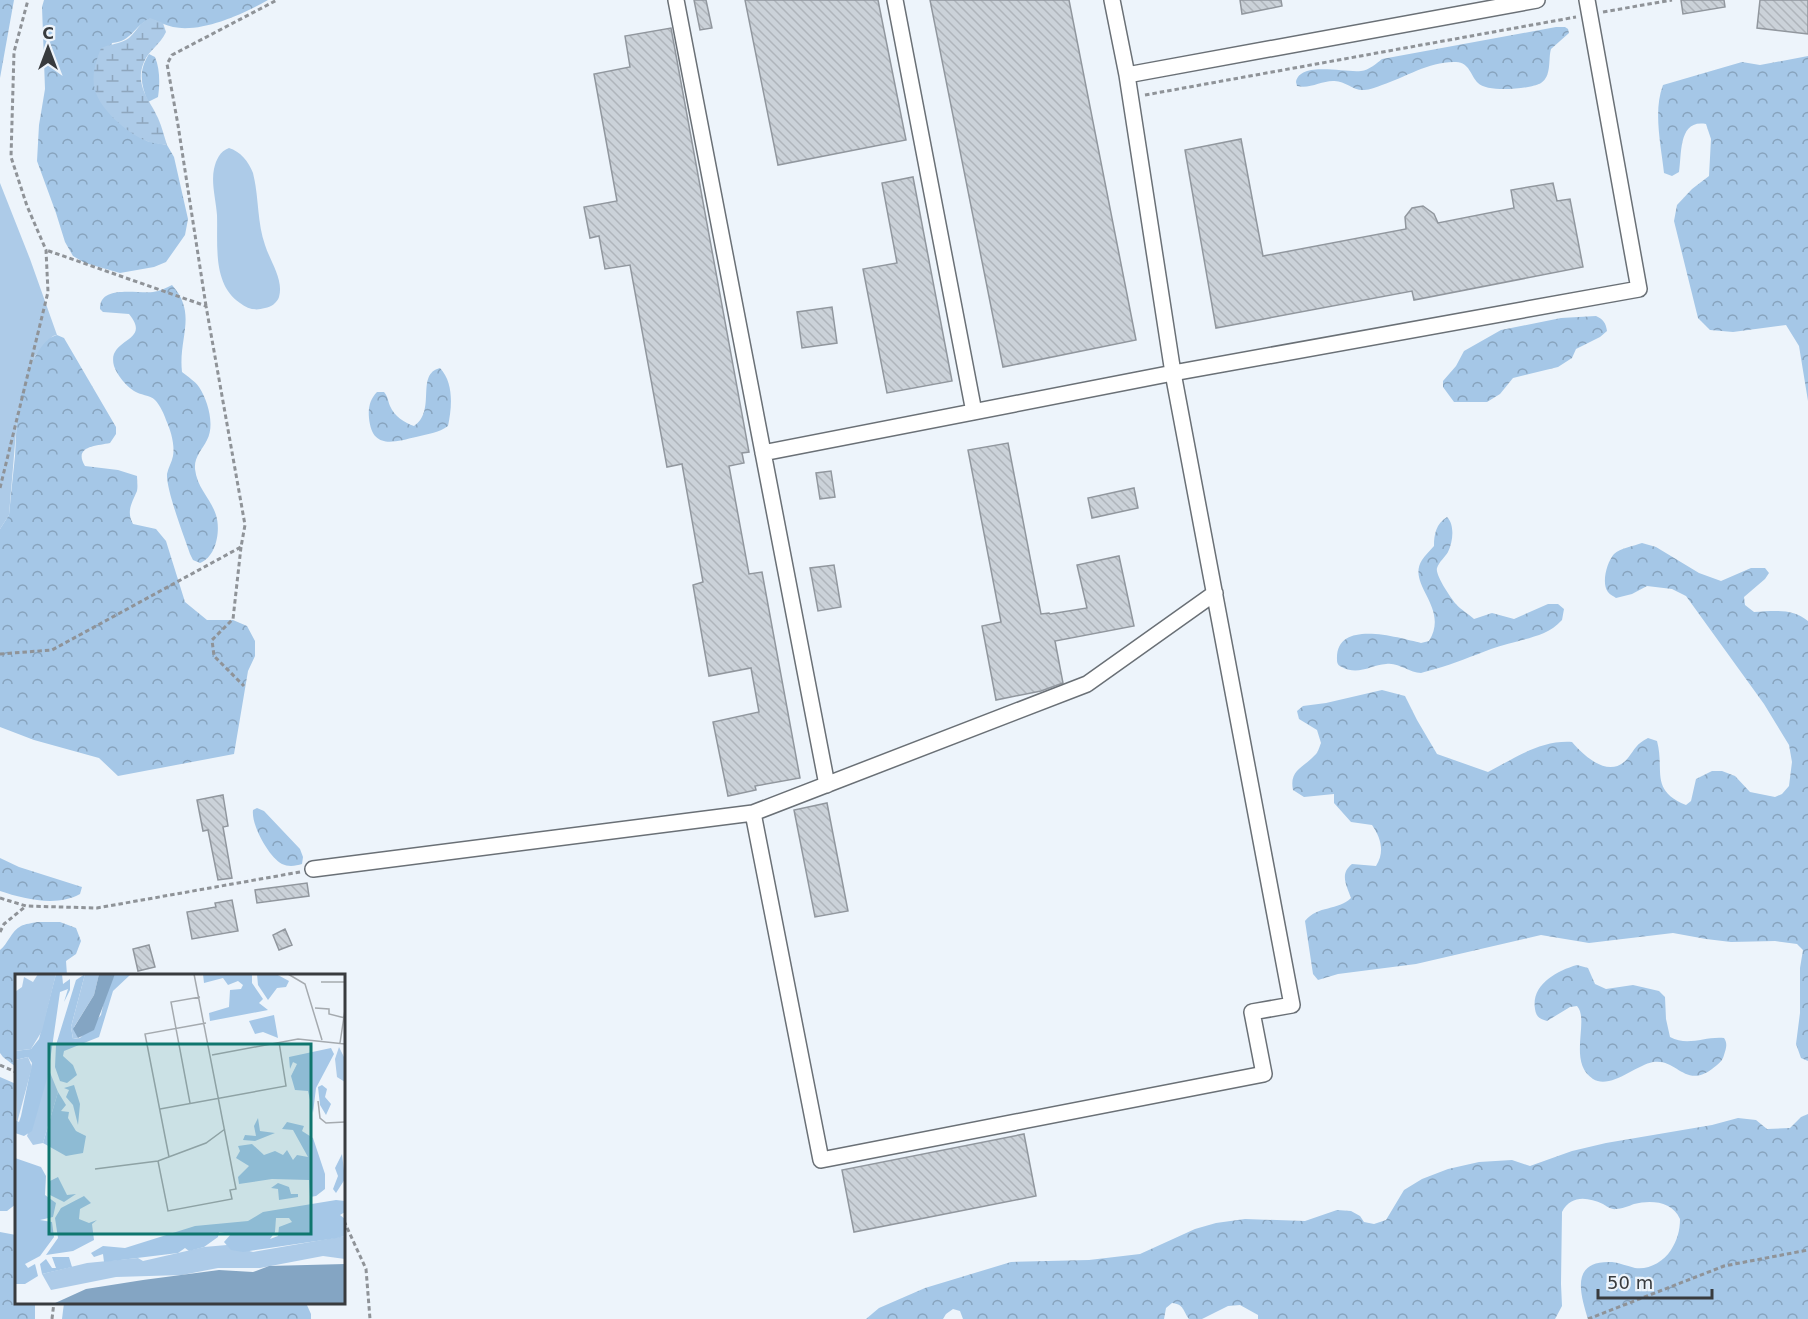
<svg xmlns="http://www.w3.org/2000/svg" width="1808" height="1319" viewBox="0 0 1808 1319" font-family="'DejaVu Sans',sans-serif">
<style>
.green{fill:#adcbe8}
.forest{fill:url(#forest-crowns)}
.wetland{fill:url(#wetland-marsh)}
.building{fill:url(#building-back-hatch);stroke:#91979e;stroke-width:1.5}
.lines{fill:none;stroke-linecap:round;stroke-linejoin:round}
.minor-casing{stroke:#6a7076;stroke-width:18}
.path{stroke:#8f9398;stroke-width:3;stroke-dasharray:4.5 3;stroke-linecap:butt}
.minor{stroke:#fff;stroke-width:15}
.inset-road{fill:none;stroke:#a5aaaf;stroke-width:1.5}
.view{fill:#0f766e;fill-opacity:0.15;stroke:#0f766e;stroke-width:3}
.inset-edge{fill:none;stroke:#383b3e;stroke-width:3}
</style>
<defs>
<pattern id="forest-crowns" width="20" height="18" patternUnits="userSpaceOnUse" patternTransform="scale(1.5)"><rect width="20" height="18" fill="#a5c7e7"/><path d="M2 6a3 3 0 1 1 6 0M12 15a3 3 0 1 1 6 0" fill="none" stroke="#87a3bd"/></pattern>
<pattern id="wetland-marsh" width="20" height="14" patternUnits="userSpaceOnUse" patternTransform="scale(1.5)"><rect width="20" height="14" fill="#adcbe8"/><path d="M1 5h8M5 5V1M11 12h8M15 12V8" fill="none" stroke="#8ea6bd"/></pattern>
<pattern id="building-back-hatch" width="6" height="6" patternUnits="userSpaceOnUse" patternTransform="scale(1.5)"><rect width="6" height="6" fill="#cbd2d9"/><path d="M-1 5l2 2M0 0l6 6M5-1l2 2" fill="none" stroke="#afb5bb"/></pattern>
</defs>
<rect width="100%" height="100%" fill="#edf4fb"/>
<!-- green -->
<path class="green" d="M229 148C240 151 249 162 253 173 259 197 257 222 265 245 270 261 284 280 279 297 277 303 271 307 265 308 255 311 248 309 240 303 212 284 218 244 217 215 216 200 211 183 214 169 216 160 220 151 229 148Z
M0 183 30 259 57 335 53 336 35 356 26 380 18 408 9 515 0 529Z"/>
<!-- forest -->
<path class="forest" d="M0 0H14L0 78Z
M44 0H268C243 14 202 33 173 27 165 25 157 21 150 19 133 26 133 41 112 43L98 96 114 118 147 141 167 145 174 157 188 219 185 235 166 262 154 267 120 273 85 263 73 256 65 242 56 213 37 161 39 125 45 89 42 7Z
M1556 27H1565L1568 29 1569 33 1551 49C1548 59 1552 76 1541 83 1531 89 1487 93 1478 83 1470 75 1470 63 1456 62 1430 61 1406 77 1382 85 1376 87 1370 90 1364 90 1353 91 1345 80 1333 81 1321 81 1310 89 1297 86L1296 82C1300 61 1345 73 1361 71 1369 70 1376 64 1382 59Z
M149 54 155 57C160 69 160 84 158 97L148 102C141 85 138 71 149 54Z
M1808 56V401L1799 346 1786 325 1733 332 1710 330 1698 318 1674 221 1677 205 1692 189 1709 176 1711 139 1706 124C1678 119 1682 154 1679 172L1672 176 1664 173C1661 145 1653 111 1663 85L1742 62 1760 65Z
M172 285C198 314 178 338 182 372 188 377 195 381 199 387 208 401 215 425 207 440 202 450 194 457 195 469 197 488 211 499 216 515 221 531 216 557 200 563L193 560 190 554C184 536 166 490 167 474 168 468 172 462 173 456 175 445 171 431 166 420 164 414 160 405 155 400 150 395 140 395 134 391 126 386 117 375 114 366 106 337 153 343 129 314L103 312 100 309C99 284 138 294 153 292 160 291 166 288 172 285Z
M1596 316C1603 319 1606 323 1607 331L1600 337 1576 349 1572 358 1558 367 1513 378 1500 394 1487 402H1454L1443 387V381L1456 366 1464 351 1501 330 1561 318Z
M57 335 64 338 116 427V434L110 443C96 446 73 446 85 466L118 470 137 476C137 481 138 486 137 491 132 503 126 511 133 524L156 529 166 541 185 602 207 620H233L247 626 255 641V656L248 671 234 754 118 776 99 758 34 740 0 727V529L9 515C11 495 13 475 15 456 16 440 16 425 18 410 21 389 35 340 57 335Z
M440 368C454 383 452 407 448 426 439 433 427 434 416 437 394 442 372 450 369 418 368 408 370 399 377 392H384C388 397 388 401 390 406 394 416 405 423 414 426 437 411 415 374 440 368Z
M1447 517C1455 525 1453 542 1448 552 1445 557 1439 562 1437 568 1435 575 1451 598 1456 604 1461 610 1469 614 1474 619L1492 613 1514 619 1548 604H1558L1564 609 1562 620C1556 626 1551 630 1544 633 1527 640 1508 643 1491 649 1472 656 1454 664 1435 669 1431 670 1425 672 1421 673 1409 673 1399 662 1386 664 1371 665 1358 676 1342 667 1339 666 1337 664 1337 660 1335 618 1399 638 1421 643L1429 641C1450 607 1406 585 1422 560 1425 555 1430 551 1434 546 1434 534 1436 524 1447 517Z
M1642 543 1656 547 1699 573 1721 581 1751 568H1765L1769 573 1765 579 1744 597 1745 605 1754 612C1774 611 1792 608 1808 621V1061L1801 1058 1796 1044 1800 1013V968L1803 950 1797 944 1775 941 1731 942 1706 939 1673 933 1589 943 1541 935 1416 964 1338 974 1318 980 1313 974 1305 921C1318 905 1338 911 1351 898 1347 886 1339 874 1352 864L1376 866C1385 852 1381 838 1372 825L1351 822 1334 803V794L1304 797 1293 790C1289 770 1303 768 1314 756 1318 753 1319 748 1321 743L1317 730 1299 719 1297 711 1303 706 1326 703 1382 690 1405 696 1417 720 1437 754 1488 772C1515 758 1540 740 1572 742 1585 757 1610 780 1628 758 1635 749 1636 744 1648 738L1657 741C1665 770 1649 790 1686 805L1691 801 1696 779 1712 771H1722L1735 776 1750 792 1775 797 1782 794 1789 786 1792 762 1789 745 1764 704 1686 596 1672 589 1647 586 1632 594 1616 598C1614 596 1610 595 1608 592 1601 583 1607 562 1614 554 1620 548 1634 546 1642 543Z
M257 808 264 811 300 849 303 857 302 864C296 866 288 867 282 864 269 857 251 825 253 810Z
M0 858 19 867 82 887 80 894C57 907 24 899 0 891Z
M37 922H60L76 928 81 941 76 954 66 961 67 975 16 976V1067L3 1057 0 1053V950C8 944 11 931 21 926 25 924 32 923 37 922Z
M1577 965 1588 968 1595 984 1606 989 1633 985 1659 991 1665 997 1666 1019 1670 1037C1688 1047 1705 1036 1724 1038 1728 1044 1726 1048 1724 1055 1722 1062 1718 1064 1712 1069 1685 1089 1677 1058 1653 1062 1636 1065 1610 1090 1593 1079 1567 1062 1590 1020 1577 1006L1570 1007 1547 1021C1540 1019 1536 1017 1535 1009 1531 985 1556 971 1577 965Z
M0 1077 16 1084V1204L7 1211H0Z
M1808 1114V1319H1588C1580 1293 1570 1260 1612 1262 1620 1263 1627 1266 1635 1268 1649 1270 1663 1262 1671 1250 1677 1240 1680 1231 1680 1219 1672 1201 1651 1200 1634 1204 1629 1206 1621 1209 1616 1209 1612 1210 1606 1206 1603 1204 1587 1197 1571 1195 1562 1212L1561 1284 1562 1306 1555 1319H1258V1315L1240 1305 1228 1306 1202 1319H1189C1183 1311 1184 1304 1172 1303L1166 1308 1164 1319H963L960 1311 953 1309 946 1314 943 1319H866L879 1308 925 1288 1011 1262 1089 1260 1140 1254 1195 1229 1216 1223 1245 1219 1305 1221 1337 1210 1351 1211 1360 1216 1364 1222 1374 1224 1386 1220 1404 1190 1422 1179 1448 1169 1479 1162 1512 1160 1530 1166 1572 1151 1606 1143 1712 1125 1738 1118 1756 1120 1767 1129 1790 1128 1801 1117Z
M0 1232 16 1235V1302L35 1303V1319H0Z
M64 1303H306L311 1314V1319H62Z"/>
<!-- wetland -->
<path class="wetland" d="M150 18 163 23 166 32C160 45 149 50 144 62 134 85 150 100 158 118 162 127 164 136 167 145 159 144 151 143 144 140 126 132 100 109 95 90 91 75 96 61 101 48 110 44 121 44 129 38 138 30 138 24 150 18Z"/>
<!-- building -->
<path class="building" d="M694 0H706L712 28 700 30Z
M745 0H878L906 140 778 165Z
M930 0H1069L1136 340 1003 367Z
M1240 0H1281L1282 6 1242 14Z
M1681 0H1724L1725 7 1683 14Z
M1760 0H1808V34L1757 28Z
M671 28 749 452 742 453 744 463 729 466 749 574 762 572 800 778 755 786 756 790 728 796 713 722 759 712 751 668 709 676 693 585 703 582 682 464 667 467 630 265 605 269 599 236 590 238 584 207 617 201 594 74 630 67 625 36Z
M1241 139 1263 256 1406 229 1405 217 1412 208 1423 206 1434 214 1438 223 1514 208 1511 190 1553 183 1557 201 1570 199 1583 267 1414 300 1412 291 1216 328 1185 150Z
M913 177 952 381 887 393 863 269 897 263 882 183Z
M832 307 837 343 802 348 797 312Z
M1008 443 1041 614 1049 613 1050 614 1087 608 1077 565 1119 556 1134 626 1055 641 1063 683 1041 691 996 700 982 626 1001 622 968 450Z
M831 471 835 497 820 499 816 473Z
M1134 488 1138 508 1092 518 1088 498Z
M834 565 841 607 818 611 810 568Z
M223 795 228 826 223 827 232 878 218 880 208 830 203 831 197 800Z
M827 803 848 911 815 917 794 810Z
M307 883 309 896 257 903 255 890Z
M232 900 238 931 192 939 187 912 216 907 215 903Z
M285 929 292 945 279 950 273 935Z
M149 945 155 967 138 971 133 949Z
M1024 1134 1036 1196 854 1232 842 1170Z"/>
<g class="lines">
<!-- minor casing -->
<g class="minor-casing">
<path id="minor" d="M676 0 827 785
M895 0 974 412
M1127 75 1537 0
M763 453 1173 373 1639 289 1587 0
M753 813 821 1160 1264 1074 1252 1012 1292 1005 1173 373 1127 75 1112 0
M313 869 753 813 1087 684 1215 593"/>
</g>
<!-- path -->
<path class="path" d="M1603 12 1672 0
M1145 95 1576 17
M206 306 178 125 167 64 172 55 277 0
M0 488 48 292 46 250 27 206 11 157 14 52 28 0
M241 547 233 619 212 640 214 656 244 686
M0 654 52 650 241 547 245 525 206 306 46 250
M0 898 26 906 97 908 300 872
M0 932 4 924 26 906
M0 1065 16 1072
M344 1221 366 1269 370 1319
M52 1319 54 1302
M1588 1319 1724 1266 1808 1250"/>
<!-- minor -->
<use href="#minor" class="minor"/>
</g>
<!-- overview -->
<g transform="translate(15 974)">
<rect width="330" height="330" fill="#edf4fb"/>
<path d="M324 73 330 85V108L322 103 320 85ZM34 96 43 118 28 169 18 171 12 162ZM330 262V285L308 282 245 294H203L167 301 101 303 36 316 27 300 72 289 123 284 128 287 189 273 212 271 238 278Z" fill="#adcbe8"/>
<path d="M41 0H47L48 10 55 5V16L49 28 53 15 45 18 33 101 17 157 9 162 0 159V146L4 148 6 142 17 89 13 83 0 86V77L16 75 24 65ZM70 0 56 53 58 65 65 64 86 41 91 17 100 0 115 1 98 17 84 63 49 77 48 82 58 91 62 101 52 109 45 107 40 93 41 71 61 6ZM188 0H237V9L248 25 244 29 253 36 195 47 194 39 214 33 215 16 226 15 228 11 223 7 213 11 208 4 189 9ZM242 0H261L274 7 271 13 262 14 253 26 243 11ZM259 41 263 64 248 58 240 60 234 47ZM316 74 319 80 301 114 298 139 293 117 280 116 276 102 282 90 278 88 275 95 274 83ZM59 111 65 130 63 151 58 131 51 123 54 116 49 114ZM307 111 312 115 310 123 316 130 311 141 305 131 303 113ZM43 118 51 131 46 137 54 138 53 144 61 157 71 162 68 179 51 182 28 169ZM243 144 245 157 260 159 240 167 228 166 230 161 241 162 239 152ZM272 148 289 152 287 157 298 164 310 200V215L301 222 295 223 294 206 257 205 224 210 223 203 234 192 221 184 225 177 223 172 237 170 249 181 260 177 268 181 272 176 278 186 282 181 293 183 278 156 267 155ZM327 180 330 205 321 219 318 215 323 202 320 194ZM0 184 26 193 31 202 30 221 41 229 38 243 25 246 37 248 39 263 25 282 10 290 13 294 20 290 23 302 10 310H0ZM43 203 52 221 61 220 49 228 33 220V208ZM263 209 274 213 276 220H283V223L264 226 263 215 256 214ZM69 222 76 229 65 235 64 245 74 249 82 246 77 250 79 266 58 277 31 281 43 264 40 244 46 234ZM321 226 330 227V238L325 241 330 245V262L322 264 228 278 216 276 209 268 216 260 204 258 203 263 189 273 174 277 170 274 163 279 89 288 88 280 79 283 76 279 88 272 110 274 180 252 233 247 248 238ZM261 244H274L277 248 264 253 263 262 255 265 260 258ZM37 283H54L57 293 27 300 25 290 31 285 37 294H41Z" fill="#a5c7e7" fill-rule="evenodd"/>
<path d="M23 0H41L27 57 16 75 0 77V18L7 13 9 3 18 8ZM70 0H84L79 21 59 53 63 64 58 65 56 53ZM13 83 17 93 2 149 0 86Z" fill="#adcbe8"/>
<path d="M84 0H100L79 56 63 64 58 55 79 21ZM330 290V330H38L71 315 128 306 204 296 238 298 254 292Z" fill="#84a5c3"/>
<path class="inset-road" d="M273 0 290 10 307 66M306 8H330M300 34 314 35V40L330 44M325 69 330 36M197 81 283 65 330 70M303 127 305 144 311 149 330 148M175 129 156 28 185 23M145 135 271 112 264 68M154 183 130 60 191 49M143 187 153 237 217 225 215 216 221 215 179 0M80 195 143 187 191 169 210 155"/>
<path class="view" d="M34 70H296V260H34Z"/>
<rect width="330" height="330" class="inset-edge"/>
</g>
<!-- north arrow -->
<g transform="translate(48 48)" stroke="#edf4fb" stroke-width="4.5" paint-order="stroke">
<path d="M0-4.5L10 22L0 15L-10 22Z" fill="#383b3e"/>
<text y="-9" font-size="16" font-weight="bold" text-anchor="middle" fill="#383b3e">С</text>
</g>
<!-- scale -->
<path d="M1598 1289v9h114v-9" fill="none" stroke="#383b3e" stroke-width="3"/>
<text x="1607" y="1289" font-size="18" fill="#383b3e" stroke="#edf4fb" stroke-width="4.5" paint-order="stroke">50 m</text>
</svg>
